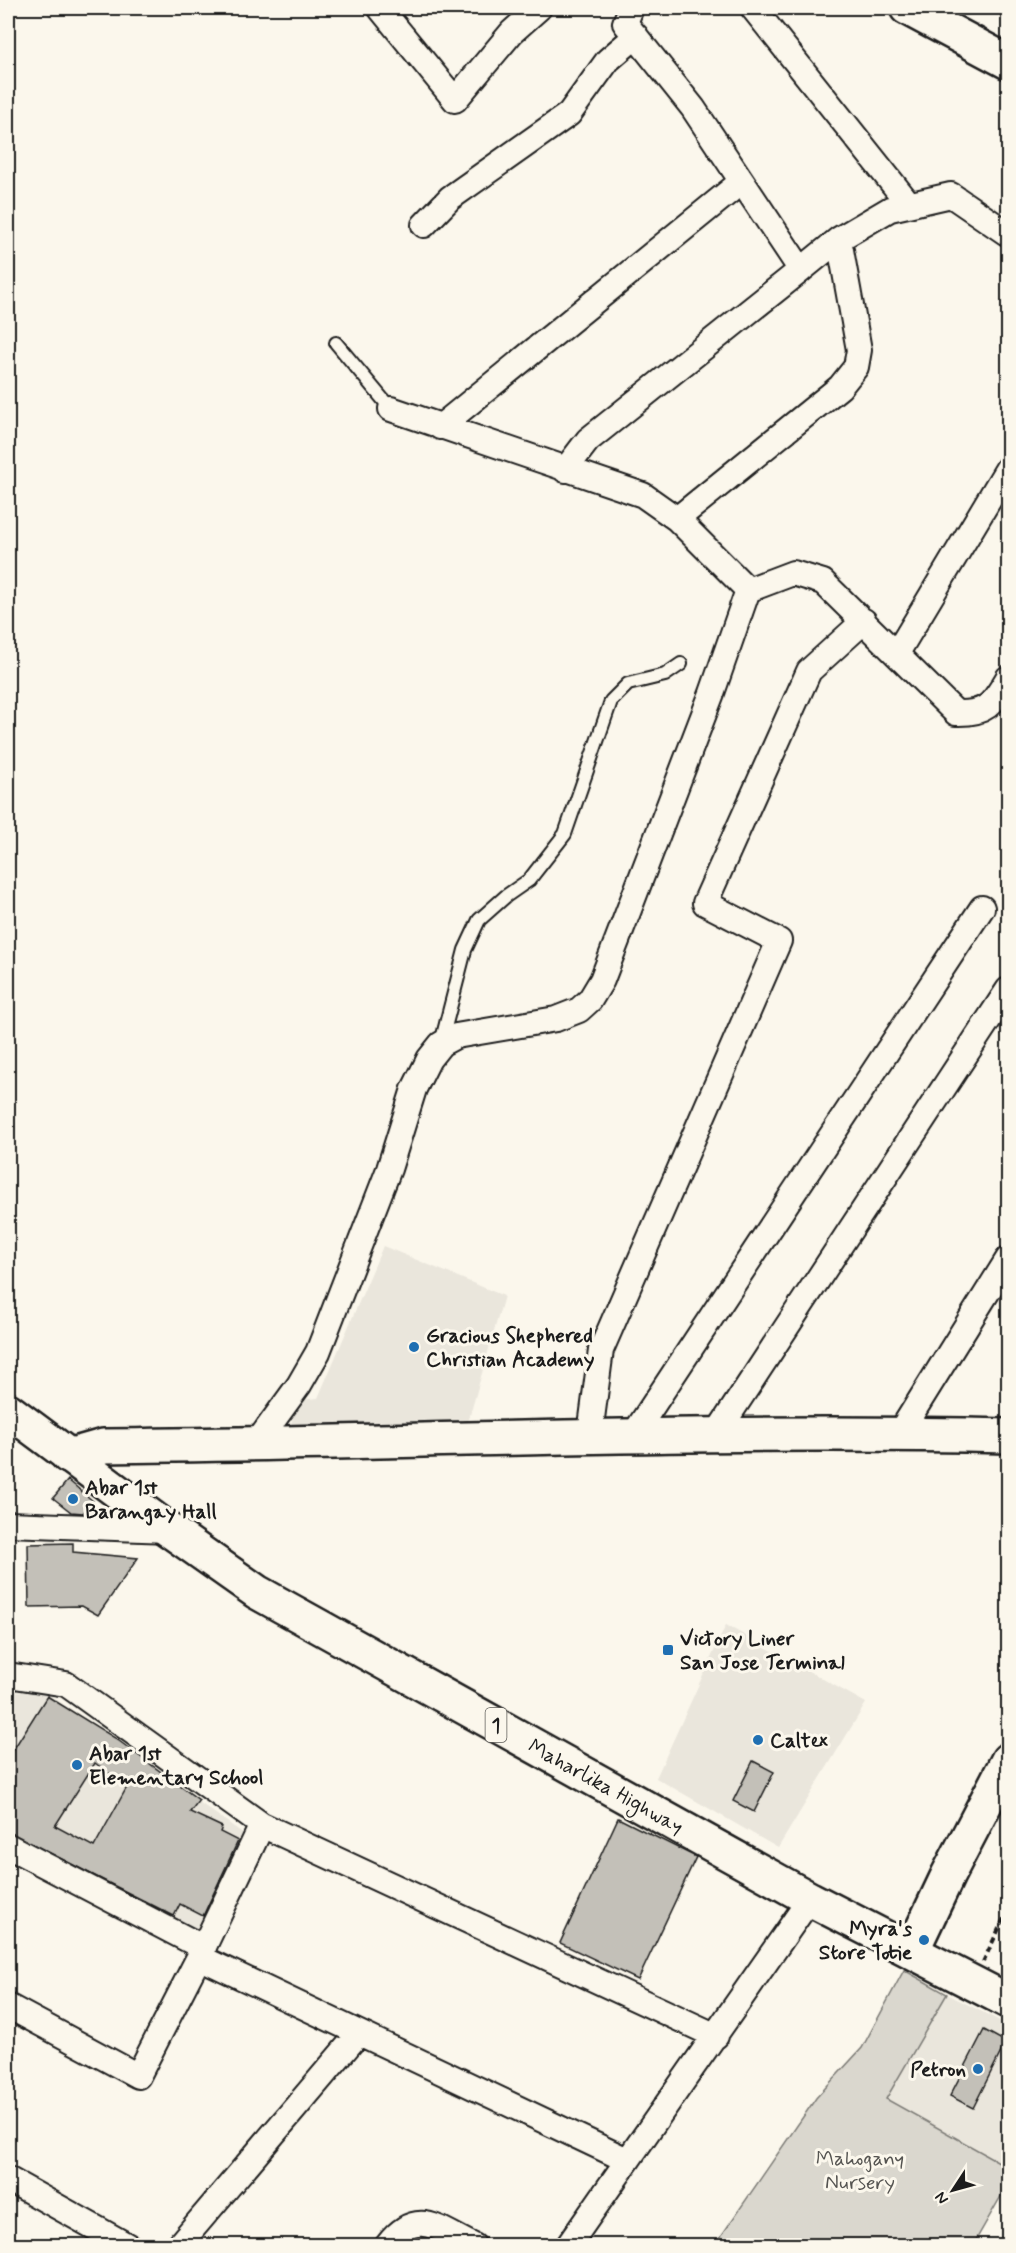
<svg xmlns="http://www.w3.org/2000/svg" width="1016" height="2253" viewBox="0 0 1016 2253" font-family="Mynerve,sans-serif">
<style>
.built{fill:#eae6dc}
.green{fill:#dad7ce;stroke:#7b7a75;stroke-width:1.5}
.building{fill:#c3c0b8;stroke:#1c1c1c;stroke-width:1.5;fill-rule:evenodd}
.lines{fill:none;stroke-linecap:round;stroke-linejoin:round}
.lane-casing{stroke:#1c1c1c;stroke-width:16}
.street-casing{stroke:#1c1c1c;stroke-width:28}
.secondary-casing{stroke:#1c1c1c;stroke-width:38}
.highway-casing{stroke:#1c1c1c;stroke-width:38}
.path{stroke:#1c1c1c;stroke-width:4;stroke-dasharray:6 4.5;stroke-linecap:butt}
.lane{stroke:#fbf7ec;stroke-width:12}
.street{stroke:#fbf7ec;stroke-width:24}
.secondary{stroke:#fbf7ec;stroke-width:33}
.highway{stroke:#fbf7ec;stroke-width:33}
.poi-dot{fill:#1f6fb2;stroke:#fbf7ec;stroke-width:2}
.labels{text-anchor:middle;stroke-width:6;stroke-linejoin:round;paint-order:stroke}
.shield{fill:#fbf7ec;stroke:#5f5e5a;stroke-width:1.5}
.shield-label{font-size:20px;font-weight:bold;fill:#1c1c1c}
.poi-label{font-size:21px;font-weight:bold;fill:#1c1c1c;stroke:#fbf7ec;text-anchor:start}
.street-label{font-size:21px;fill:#1c1c1c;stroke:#fbf7ec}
.park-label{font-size:21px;fill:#555451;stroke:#fbf7ec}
</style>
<rect width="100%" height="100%" fill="#fbf7ec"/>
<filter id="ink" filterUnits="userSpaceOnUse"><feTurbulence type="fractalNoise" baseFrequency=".0167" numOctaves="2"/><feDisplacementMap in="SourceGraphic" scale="12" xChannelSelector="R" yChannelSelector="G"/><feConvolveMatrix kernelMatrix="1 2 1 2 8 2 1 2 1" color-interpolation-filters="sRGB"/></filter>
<g filter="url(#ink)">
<!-- built -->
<path class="built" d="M383 1246 504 1296 466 1429 288 1430 301 1400 318 1398Z
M726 1625 866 1703 778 1848 656 1778Z
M8 1692H44L251 1839 200 1941 8 1838Z
M947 1994 1008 2025V2167L886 2099Z"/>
<!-- green -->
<path class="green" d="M904 1970 947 1994 886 2099 1008 2167V2184L973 2245H715L816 2098 862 2048Z"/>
<!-- building -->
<path class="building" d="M68 1480 93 1501 83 1513 71 1512 53 1498Z
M73 1543V1552L138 1558 98 1615 82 1606 29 1607 28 1544Z
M47 1696 115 1738 199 1800 190 1812 222 1827 220 1832 238 1841 203 1916 180 1904 174 1916 8 1832V1758ZM95 1763 127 1787 94 1847 55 1826Z
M753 1761 774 1772 754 1812 733 1801Z
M618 1818 696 1857 638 1980 560 1943Z
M984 2030 1006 2042 973 2108 950 2096Z"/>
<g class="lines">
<!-- lane casing -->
<g class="lane-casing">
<path id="lane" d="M336 343 391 409
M441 1043 465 950 479 920 506 896 529 880 565 834 611 701 628 684 665 675 681 664"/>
</g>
<!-- street casing -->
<g class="street-casing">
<path id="street" d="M380 8 455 100 512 32 539 8
M753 8 909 204
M424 225 450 198 569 114 608 60 636 36
M801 270 839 239 890 209 951 195 1008 234
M391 409 643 495 677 519 748 590
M440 427 741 182
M565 470 588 440 801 270 693 108 625 23 631 8
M677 519 840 387 856 367 859 350 839 239
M748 590 793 573 823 582 956 713C988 714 993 703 1008 678
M897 653 1008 468
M717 1433 1008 990
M590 1434 601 1350 779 941 705 903 809 671 864 621
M634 1434 982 908
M899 1434 1008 1259
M256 1444 299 1385 318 1352 389 1169 414 1089 429 1059 441 1044 456 1036 556 1019 579 1010 590 1000 602 980 712 693 748 590
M8 1524 169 1530
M8 1675 66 1684 262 1825 716 2036
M8 1846 204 1948
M199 1957 627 2160
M8 2006 138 2076 199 1957 262 1825
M8 2179 128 2246
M178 2246 359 2033
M387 2246C417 2206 438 2229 474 2246
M568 2246 810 1899"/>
</g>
<!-- secondary casing -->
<g class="secondary-casing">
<path id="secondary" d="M907 8 1008 62
M68 1456 103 1446C405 1443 706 1429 1008 1436
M912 1951 948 1875 1008 1760"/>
</g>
<!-- highway casing -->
<g class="highway-casing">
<path id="highway" d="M8 1410 169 1530 257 1592 810 1899 1008 2001"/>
</g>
<!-- path -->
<path class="path" d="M983 1962 1008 1910"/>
<!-- lane -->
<use href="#lane" class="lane"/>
<!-- street -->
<use href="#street" class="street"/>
<!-- secondary -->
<use href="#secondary" class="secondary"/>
<!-- highway -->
<use href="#highway" class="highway"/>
</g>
</g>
<!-- markers -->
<g class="poi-dot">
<circle cx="414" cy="1347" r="6"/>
<circle cx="73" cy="1499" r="6"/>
<rect x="662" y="1644" width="12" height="12" rx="3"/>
<circle cx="758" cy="1740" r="6"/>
<circle cx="77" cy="1765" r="6"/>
<circle cx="924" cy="1940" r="6"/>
<circle cx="978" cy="2069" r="6"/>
</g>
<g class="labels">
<!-- shield labels -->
<rect class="shield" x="485.5" y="1708" width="21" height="34" rx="4.5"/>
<g class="shield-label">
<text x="496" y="1732">1</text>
</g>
<!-- poi labels -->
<g class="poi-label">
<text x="426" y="1342">Gracious Shephered<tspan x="426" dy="24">Christian Academy</tspan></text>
<text x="85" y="1494">Abar 1st<tspan x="85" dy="24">Barangay Hall</tspan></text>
<text x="680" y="1645">Victory Liner<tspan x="680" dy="24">San Jose Terminal</tspan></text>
<text x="770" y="1747">Caltex</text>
<text x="89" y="1760">Abar 1st<tspan x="89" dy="24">Elementary School</tspan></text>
<text x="912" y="1935" text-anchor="end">Myra's<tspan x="912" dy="24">Store Totie</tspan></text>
<text x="966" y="2076" text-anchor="end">Petron</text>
</g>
<!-- street labels -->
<g class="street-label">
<text transform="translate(606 1786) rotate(29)" y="7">Maharlika Highway</text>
</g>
<!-- park labels -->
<g class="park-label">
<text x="860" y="2165">Mahogany<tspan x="860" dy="24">Nursery</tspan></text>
</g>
</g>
<!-- margin -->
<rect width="1016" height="2253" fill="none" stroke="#fbf7ec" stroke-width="30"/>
<rect x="15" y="15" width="986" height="2223" fill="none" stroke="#1c1c1c" stroke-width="2" filter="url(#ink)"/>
<!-- north arrow -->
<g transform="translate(953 2190) rotate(234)" stroke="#fbf7ec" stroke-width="4.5" paint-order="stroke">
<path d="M0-4.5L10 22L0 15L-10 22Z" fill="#1c1c1c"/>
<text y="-9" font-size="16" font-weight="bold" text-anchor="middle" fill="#1c1c1c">N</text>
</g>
</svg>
